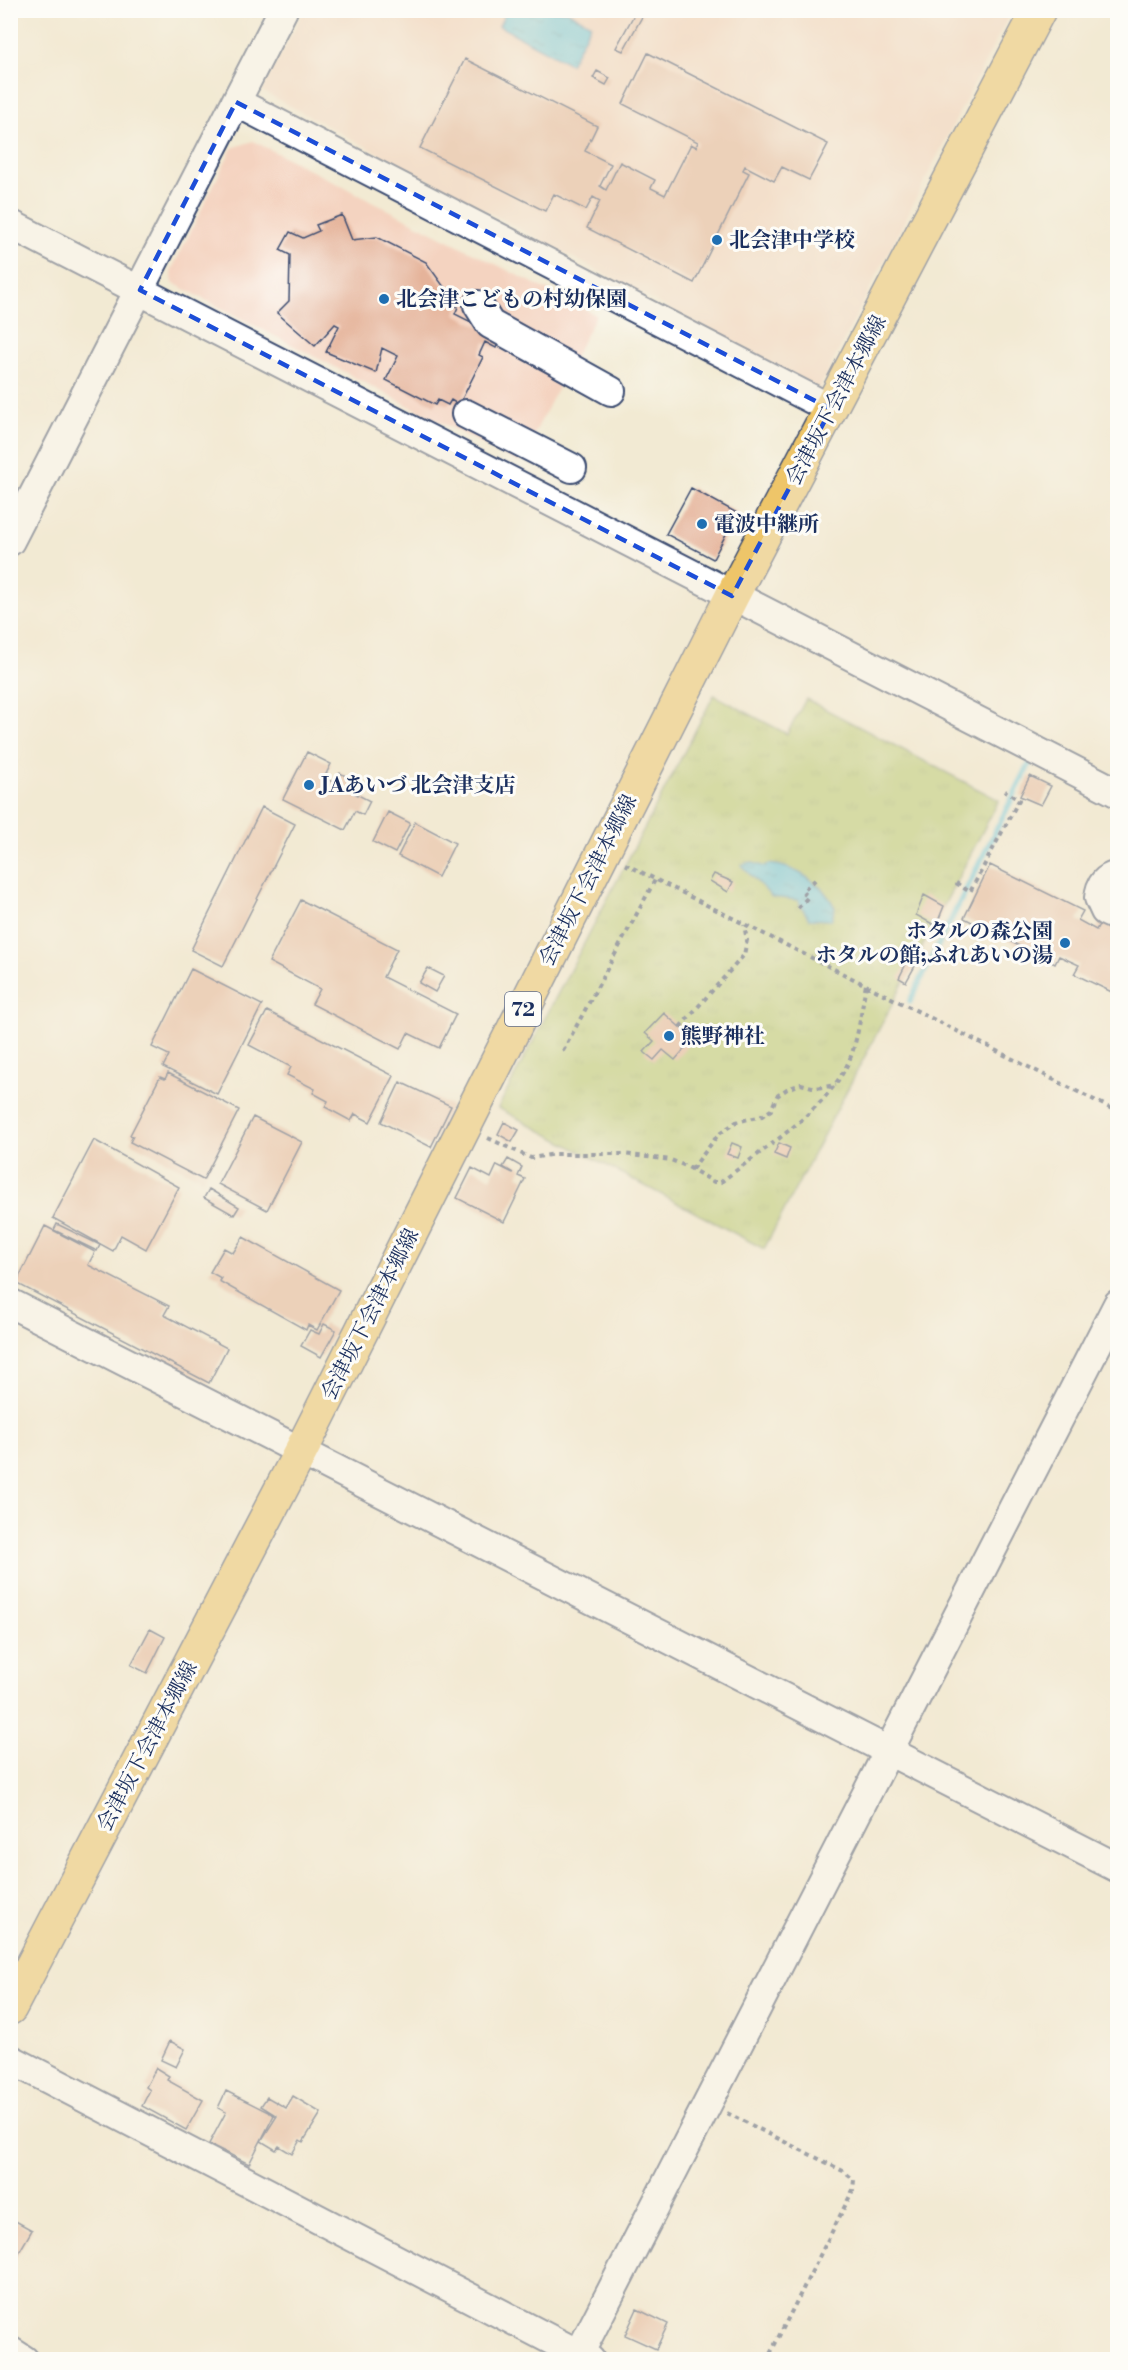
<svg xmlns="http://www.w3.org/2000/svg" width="1128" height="2370" viewBox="0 0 1128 2370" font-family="'Libre Bodoni','Noto Serif JP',serif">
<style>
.built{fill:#f4d3c0}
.park{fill:url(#park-tufts);stroke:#677c66;stroke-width:1.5}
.water{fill:url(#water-ripples);stroke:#407aa0;stroke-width:1.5}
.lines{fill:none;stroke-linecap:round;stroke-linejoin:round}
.stream{stroke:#64c6e2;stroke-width:6}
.building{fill:#e5b39a}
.minor-casing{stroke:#3b4b70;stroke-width:32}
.major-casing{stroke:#3b4b70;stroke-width:36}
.path{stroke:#3b4b70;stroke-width:4;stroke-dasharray:4.5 4.5;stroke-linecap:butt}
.minor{stroke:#fff;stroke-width:28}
.major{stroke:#eec569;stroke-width:33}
.marked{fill:none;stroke:#1d4ed8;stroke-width:4.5;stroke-dasharray:12 8;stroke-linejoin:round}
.poi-dot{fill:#1f6fb2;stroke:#fdfcf7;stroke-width:2}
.labels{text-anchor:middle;stroke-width:6;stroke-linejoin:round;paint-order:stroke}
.shield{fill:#fdfcf7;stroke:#5f6c8c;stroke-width:1.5}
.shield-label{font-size:20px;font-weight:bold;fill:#1b2f5e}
.poi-label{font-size:21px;font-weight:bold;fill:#1b2f5e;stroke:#fdfcf7;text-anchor:start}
.street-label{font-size:21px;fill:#1b2f5e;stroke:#fdfcf7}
</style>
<defs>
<pattern id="park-tufts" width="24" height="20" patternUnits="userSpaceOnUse" patternTransform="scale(1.5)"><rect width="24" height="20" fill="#b3c96e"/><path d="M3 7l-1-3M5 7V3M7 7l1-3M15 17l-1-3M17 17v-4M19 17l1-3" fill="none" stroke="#99ad62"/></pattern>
<pattern id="water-ripples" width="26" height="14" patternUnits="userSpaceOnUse" patternTransform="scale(1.5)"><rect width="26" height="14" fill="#64c6e2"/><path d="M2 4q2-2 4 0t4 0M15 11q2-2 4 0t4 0" fill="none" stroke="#52a1ba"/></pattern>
</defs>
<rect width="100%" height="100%" fill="#fdfcf7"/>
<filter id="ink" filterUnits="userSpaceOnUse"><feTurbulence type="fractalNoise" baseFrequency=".0167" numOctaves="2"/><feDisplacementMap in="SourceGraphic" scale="12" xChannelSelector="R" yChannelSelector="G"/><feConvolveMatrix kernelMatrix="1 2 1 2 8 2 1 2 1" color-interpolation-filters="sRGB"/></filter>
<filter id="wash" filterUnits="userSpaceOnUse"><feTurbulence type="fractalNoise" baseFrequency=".008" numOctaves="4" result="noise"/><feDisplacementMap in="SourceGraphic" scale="24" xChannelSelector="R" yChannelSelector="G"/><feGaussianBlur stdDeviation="1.35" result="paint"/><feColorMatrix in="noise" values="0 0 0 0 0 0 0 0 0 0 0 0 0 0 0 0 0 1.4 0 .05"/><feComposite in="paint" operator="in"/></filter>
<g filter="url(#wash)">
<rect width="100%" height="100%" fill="#f2ead3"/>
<!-- built -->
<path class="built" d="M304 11H1011L819 389 262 91Z
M253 141 596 315 519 463 173 283 171 271 232 148Z"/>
<!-- park -->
<path class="park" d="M714 695 787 734 806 699 999 800 764 1249 498 1108Z"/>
<!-- water -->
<path class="water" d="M507 10 567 11 591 24 570 64 499 26Z
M750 862 765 867 769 864C795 866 824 884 835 908L831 920 809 919 798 900 772 897 741 865Z"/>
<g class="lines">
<!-- stream -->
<path class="stream" d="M910 1001 1031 761"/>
</g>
<g id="blocks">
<!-- building -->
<path class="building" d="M636 11 643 15 623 51 616 48Z
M648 53 828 144 809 180 782 167 774 181 745 166 743 170 749 173 694 283 587 228 600 201 593 197 586 210 554 194 545 211 420 148 465 59 597 126 585 151 611 164 600 186 606 190 620 162 655 180 651 188 665 195 691 144 696 147 698 142 623 104Z
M597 71 610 78 606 85 593 78Z
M342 215 352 240 377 237 426 262 444 287 460 295 455 306 458 307 455 314 501 337 496 348 485 342 479 355 483 357 459 405 451 400 448 405 438 400 435 405 386 380 398 356 382 348 376 373 326 352 339 326 335 324 315 346 277 313 289 301 290 255 280 250 290 232 303 238 319 231 316 225Z
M691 488 737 513 713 559 666 534Z
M307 752 331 764 324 778 335 783 340 773 357 782 352 792 370 801 363 815 355 811 345 830 283 799Z
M1030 776 1051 786 1041 805 1020 796Z
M262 807 295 824 223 966 191 950Z
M388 812 410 823 395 853 373 842Z
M415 822 455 843 438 877 398 856Z
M990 865 1083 911 1078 920 1096 930 1101 921 1118 929V995L1074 974 1079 965 1059 956 1055 964 964 918Z
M714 874 733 882 728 892 710 881Z
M924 895 944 906 936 926 916 915Z
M301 900 397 949 383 977 456 1014 439 1048 408 1033 400 1049 312 1004 320 989 269 962Z
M907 962 915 966 906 982 899 978Z
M428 968 444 976 435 992 419 983Z
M191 969 262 1005 217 1094 163 1067 169 1055 152 1047Z
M267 1011 394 1076 370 1122 355 1114 351 1121 325 1107 328 1101 313 1093 315 1089 287 1075 291 1067 249 1045Z
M664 1013 693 1039 675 1060 663 1050 654 1060 644 1052 654 1041 645 1033Z
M168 1073 239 1110 203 1180 130 1142 133 1136 130 1135 160 1077 165 1079Z
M400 1082 451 1106 431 1147 381 1122Z
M253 1117 302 1142 267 1210 218 1184Z
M504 1122 519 1130 512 1142 498 1134Z
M94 1140 179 1187 146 1249 121 1235 113 1251 53 1218Z
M732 1143 742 1147 738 1158 727 1154Z
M779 1143 790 1148 786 1159 774 1154Z
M508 1159 522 1167 518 1176 525 1179 504 1222 457 1198 472 1168 491 1178 497 1165 513 1173 503 1167Z
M209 1189 239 1207 234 1215 204 1198Z
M57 1224 100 1245 97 1251 54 1230Z
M45 1226 95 1252 88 1265 169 1306 164 1315 227 1348 209 1383 16 1283Z
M243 1237 339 1290 317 1330 308 1325 306 1330 219 1281 221 1278 210 1272 224 1248 233 1253Z
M324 1324 336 1330 321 1357 301 1346 310 1330 319 1334Z
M150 1629 165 1637 147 1673 131 1665Z
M170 2041 185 2049 176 2067 161 2060Z
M156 2068 169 2076 167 2080 203 2100 186 2130 142 2106 150 2090 146 2087Z
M226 2091 274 2115 249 2164 209 2144 226 2112 218 2108Z
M293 2096 321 2113 303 2142 300 2140 292 2154 279 2146 276 2150 261 2141 277 2116 261 2106 267 2097 286 2108Z
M10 2218 32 2230 10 2268Z
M637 2309 668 2324 656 2349 625 2335Z"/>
</g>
</g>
<g filter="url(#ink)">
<use href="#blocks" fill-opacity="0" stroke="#3b4b70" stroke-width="1.5"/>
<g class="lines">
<!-- minor casing -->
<g class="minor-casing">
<path id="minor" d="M236 102 831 409
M10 224 1118 793
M478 305 490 324 611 391
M466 414 572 468
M10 541 283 10
M1118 875C1105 878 1100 886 1099 898L1105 911 1118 917
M10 1303 1118 1868
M10 2059 590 2360
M10 2351 24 2360
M576 2360 1118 1304"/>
</g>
<!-- major casing -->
<g class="major-casing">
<path id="major" d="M10 2008 300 1453 732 596 1039 10"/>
</g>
<!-- path -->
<path class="path" d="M625 864 1118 1112
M956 883 970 892 1019 800 1005 791
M798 908 808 897 802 892 816 879
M680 1027 744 955 747 940 744 925
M563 1051 655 880
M488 1138 531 1158 555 1154H623L671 1160 688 1167 714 1182H721C763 1149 832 1107 851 1056 859 1034 862 1007 866 984
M692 1169 718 1135 736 1122 762 1116 771 1110 777 1096 787 1089 801 1084 816 1088 836 1085
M727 2113 843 2171 854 2180 853 2190 767 2360"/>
<!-- minor -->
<use href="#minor" class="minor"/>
<!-- major -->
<use href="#major" class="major"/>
</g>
</g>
<!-- marked area -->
<path d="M0 0H1128V2370H0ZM236 102 831 409 732 596 140 290Z" fill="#f2ead3" fill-opacity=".55" fill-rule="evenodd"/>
<path class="marked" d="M236 102 831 409 732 596 140 290Z"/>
<!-- markers -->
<g class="poi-dot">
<circle cx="717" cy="240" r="6"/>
<circle cx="384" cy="299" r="6"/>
<circle cx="702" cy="524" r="6"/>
<circle cx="309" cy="785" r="6"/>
<circle cx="1065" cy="943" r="6"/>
<circle cx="669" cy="1036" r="6"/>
</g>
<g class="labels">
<!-- shield labels -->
<rect class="shield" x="505" y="992" width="36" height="34" rx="4.5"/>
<g class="shield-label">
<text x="523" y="1016">72</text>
</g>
<!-- poi labels -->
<g class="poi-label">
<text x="729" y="247">北会津中学校</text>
<text x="396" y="306">北会津こどもの村幼保園</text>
<text x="714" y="531">電波中継所</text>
<text x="321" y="792">JAあいづ 北会津支店</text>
<text x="1053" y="938" text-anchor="end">ホタルの森公園<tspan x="1053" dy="24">ホタルの館;ふれあいの湯</tspan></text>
<text x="681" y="1043">熊野神社</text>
</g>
<!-- street labels -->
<g class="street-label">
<text transform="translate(836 400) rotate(-62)" y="7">会津坂下会津本郷線</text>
<text transform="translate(588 880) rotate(-63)" y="7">会津坂下会津本郷線</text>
<text transform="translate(370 1314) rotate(-63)" y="7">会津坂下会津本郷線</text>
<text transform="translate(147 1746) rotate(-62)" y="7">会津坂下会津本郷線</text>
</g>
</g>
<!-- margin -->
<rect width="1128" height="2370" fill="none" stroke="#fdfcf7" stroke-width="36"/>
</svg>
